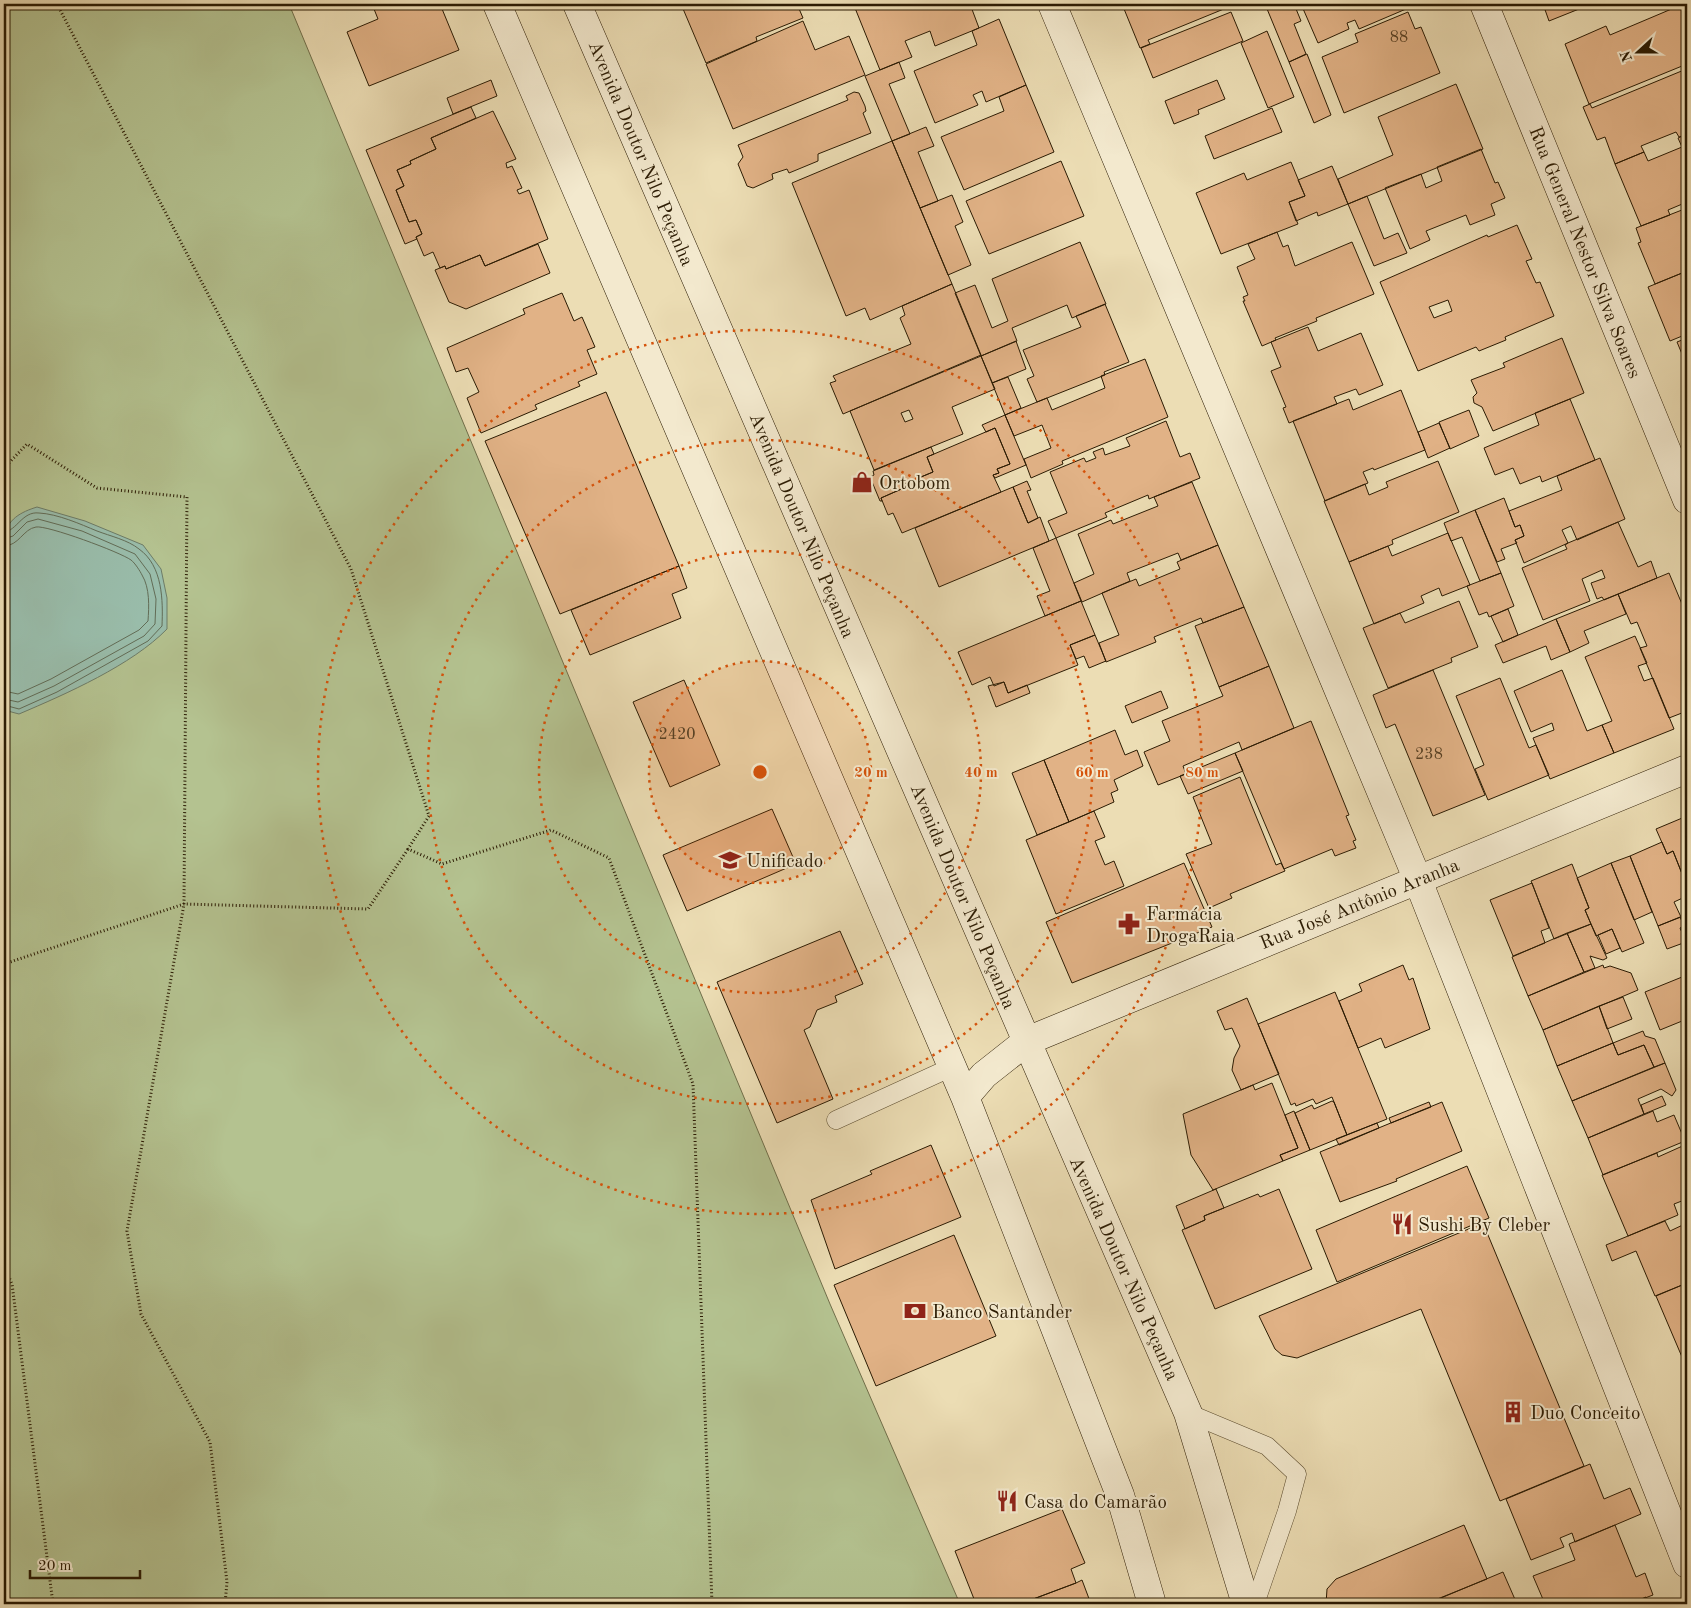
<svg xmlns="http://www.w3.org/2000/svg" width="1691" height="1608" viewBox="0 0 1691 1608" font-family="'Old Standard TT',serif">
<style>
.green{fill:#b4c290;stroke:#706e4a}
.water{fill:#99bcaa;stroke:#6d7c67}
.lines{fill:none;stroke-linecap:round;stroke-linejoin:round}
.shore{stroke:#626c56;stroke-width:1}
.building{fill:#e1b286;stroke:#2b1b03;fill-rule:evenodd}
.lane-casing{stroke:#5b4c2f;stroke-width:19}
.secondary-casing{stroke:#2b1b03;stroke-width:29}
.path{stroke:#2b1b03;stroke-width:3;stroke-dasharray:1 2.5;stroke-linecap:butt}
.lane{stroke:#f3e9ce;stroke-width:18}
.secondary{stroke:#f3e9ce;stroke-width:28}
.ring{fill:none;stroke:#d5530b;stroke-width:2.5;stroke-dasharray:2.5 5}
.labels{text-anchor:middle;stroke-width:4;stroke-linejoin:round;paint-order:stroke}
.number-label{font-size:16px;fill:#584124}
.street-label{font-size:19px;fill:#2b1b03;stroke:#f3e9ce}
.poi-label{font-size:19px;fill:#2b1b03;stroke:#f3e9ce;text-anchor:start}
.centre{fill:#d5530b;stroke:#f3e9ce;stroke-width:2.5}
.ring-label{font-size:15px;text-anchor:middle;font-weight:bold;fill:#d5530b;stroke:#f3e9ce;stroke-width:4;stroke-linejoin:round;paint-order:stroke}
</style>
<rect width="100%" height="100%" fill="#ecddb4"/>
<filter id="stains"><feTurbulence type="fractalNoise" baseFrequency=".004" numOctaves="4"/><feColorMatrix values="0 0 0 0 .2 0 0 0 0 .09 0 0 0 0 .02 0 0 0 .5 -.17"/></filter>
<radialGradient id="worn" r=".72"><stop offset=".6" stop-color="#630" stop-opacity="0"/><stop offset="1" stop-color="#630" stop-opacity=".3"/></radialGradient>
<!-- green -->
<path class="green" d="M4 4H289L830 1304 960 1604H4Z"/>
<!-- water -->
<path class="water" d="M37 507 85 521 143 545 161 569 167 598V629C132 665 66 694 19 714L4 710V538C7 519 21 512 37 507Z"/>
<g class="lines">
<!-- shore -->
<path class="shore" d="M4 532C17 531 22 511 39 513 58 514 80 524 97 531 110 536 128 540 139 549 163 566 163 601 162 626L148 641 57 692 19 709 4 705
M4 539 13 536 27 522 38 519 82 531 135 554 150 574 156 599 155 624 144 636 54 686 18 702 4 699
M4 546C19 546 23 529 36 527 47 525 120 552 131 560 135 563 140 571 142 575 150 588 149 607 148 621L139 630 51 679 18 694 4 691"/>
</g>
<!-- building -->
<path class="building" d="M372 4H440L459 50 369 86 347 32 378 19Z
M681 4H797L803 18 756 37 757 41 706 63Z
M864 4H970L979 28 935 46 930 31 905 41 912 57 880 70 855 8Z
M1122 4H1236L1148 40 1150 44 1140 48Z
M1265 4H1294L1301 21 1294 24 1306 54 1289 62Z
M1301 4H1404L1406 9 1359 29 1355 20 1347 23 1349 29 1318 43Z
M1543 4H1583L1584 7 1549 21Z
M1681 5 1687 20V64L1589 104 1565 44 1606 26 1610 35Z
M1231 12 1243 41 1153 78 1141 48Z
M1408 12 1415 29 1421 27 1440 73 1344 113 1322 57 1358 42 1355 34Z
M999 19 1026 85 986 102 982 91 973 95 978 105 935 123 914 71 977 45 972 31Z
M803 21 815 50 849 36 865 75 733 129 706 64Z
M1267 31 1294 97 1268 108 1241 43Z
M1307 54 1331 115 1314 123 1289 62Z
M899 62 905 78 889 84 910 134 892 141 865 76Z
M1684 70 1687 76V134L1679 137 1676 132 1641 146 1644 152 1615 164 1605 137 1597 140 1583 107 1590 104 1592 108Z
M491 80 497 96 453 114 447 98Z
M1217 80 1225 99 1198 110 1199 114 1174 124 1165 101Z
M1456 84 1483 149 1348 204 1338 179 1393 155 1378 117Z
M1026 85 1054 152 964 190 941 137 1004 111 999 97Z
M854 92 859 93 865 106 866 111 863 113 871 133 818 154V161L789 173 787 169 772 174 773 179 753 188 747 186 738 164 743 157 738 145 848 100 846 96Z
M471 107 476 118 431 138 436 149 410 161 411 164 397 170 404 186 396 190 409 222 416 220 422 234 416 237 417 239 405 244 366 150Z
M1272 108 1282 132 1214 159 1205 136Z
M493 111 516 159 506 163 507 168 512 166 522 188 517 190 519 194 529 190 548 239 485 266 480 255 446 269 445 266 440 268 433 252 424 256 416 237 422 234 416 220 409 222 396 190 404 186 397 170 411 164 410 161 436 149 431 138Z
M926 127 934 146 918 152 938 201 920 208 892 141Z
M1687 134V202L1668 210 1670 215 1641 226 1615 164 1644 152 1648 161 1682 147 1678 138Z
M892 141 952 284 870 320 865 308 846 316 792 183Z
M1481 149 1495 183 1498 182 1505 198 1491 204 1495 215 1470 225 1466 215 1426 231 1430 240 1410 249 1385 188 1421 174 1426 188 1442 181 1437 167Z
M1061 161 1084 216 989 254 966 201Z
M1291 162 1305 196 1289 202 1298 224 1221 254 1196 193 1244 173 1247 180Z
M1332 166 1348 204 1318 216 1317 212 1296 221 1289 202 1305 196 1298 180Z
M952 195 963 222 955 226 971 265 948 275 920 208Z
M1367 196 1384 239 1398 233 1407 253 1374 266 1348 204Z
M1687 208V271L1655 284 1638 243 1641 242 1636 228Z
M1517 225 1532 259 1526 261 1536 283 1540 282 1554 316 1505 337 1506 340 1479 351 1476 347 1418 371 1380 282 1487 235 1488 237ZM1448 300 1452 311 1434 318 1429 307Z
M1277 232 1283 247 1288 245 1295 266 1352 242 1374 294 1316 318 1317 321 1275 338 1276 340 1262 346 1243 301H1245L1243 297 1248 295 1237 267 1255 259 1248 244Z
M1080 242 1106 304 1072 318 1067 305 1012 328 1017 341 981 356 955 293 975 285 992 328 1008 321 992 279Z
M538 244 550 273 466 309 449 302 435 270 445 266 446 269 480 255 485 266Z
M1687 271V334L1670 341 1648 287Z
M952 284 981 355 843 414 830 383 836 381 833 376 911 344 900 318 905 315 902 306Z
M562 293 574 321 582 317 595 347 587 350 597 374 578 382 580 386 535 405 537 409 481 433 467 398 479 392 468 368 456 372 447 348 525 314 523 309Z
M1105 304 1129 362 1104 372 1105 375 1037 402 1027 379 1034 376 1023 350 1081 327 1076 316Z
M1308 327 1318 351 1361 333 1383 385 1359 395 1356 389 1334 397 1337 404 1289 423 1283 408 1286 407 1271 371 1281 367 1271 342Z
M1562 338 1584 393 1493 431 1482 407 1474 403 1473 397 1477 393 1471 380 1505 367 1503 363Z
M1687 338V366L1677 342Z
M1016 341 1026 369 992 383 981 356Z
M981 356 995 389 952 407 963 434 874 470 850 411ZM909 410 913 419 905 422 901 413Z
M1145 359 1168 417 1062 461 1063 464 1031 478 1024 459 1051 448 1042 425 1014 436 1005 415 1047 398 1052 410 1105 388 1101 376Z
M1008 377 1021 408 1005 415 992 383Z
M1401 390 1425 450 1374 470 1373 468 1363 472 1368 483 1325 501 1293 421 1349 399 1353 410Z
M606 392 679 566 560 614 485 441Z
M1570 399 1595 460 1542 482 1540 476 1520 484 1513 468 1495 475 1484 448 1539 425 1535 413Z
M1469 410 1479 436 1450 449 1439 422Z
M1005 415 1026 465 995 478 993 475 999 473 997 469 1010 464 995 428 986 432 982 425Z
M1166 421 1180 457 1190 453 1200 478 1149 499 1148 495 1105 513 1107 517 1056 538 1048 521 1067 513 1050 472 1084 458 1086 462 1096 458 1093 452 1103 448 1105 455 1130 446 1126 438Z
M1439 423 1450 448 1428 458 1418 432Z
M995 428 1010 464 997 469 999 473 993 475 1001 492 902 533 893 513 888 515 881 498 906 487 904 484 933 472 927 457Z
M931 447 934 454 927 457 933 472 904 484 906 487 881 498 882 501H880L870 477 874 475 873 471Z
M1600 458 1625 519 1577 540 1571 526 1562 530 1568 543 1524 563 1515 540 1524 536 1520 525 1515 527 1509 511 1562 490 1557 476Z
M1438 461 1459 512 1392 540 1393 544 1349 562 1324 501 1365 484 1369 495 1388 487 1386 482Z
M1027 481 1031 490 1027 491 1038 518 1028 523 1013 487Z
M1192 482 1218 545 1181 560 1178 553 1127 573 1130 581 1082 602 1074 583 1094 574 1078 534 1111 520 1113 524 1158 506 1154 497Z
M1013 487 1028 523 1040 517 1049 541 939 587 915 528Z
M1504 498 1515 527 1520 525 1524 536 1515 540 1517 543 1501 549 1505 559 1497 562 1475 510Z
M1475 510 1501 573 1480 581 1462 537 1451 541 1444 523Z
M1618 522 1638 567 1651 561 1657 578 1604 600 1602 597 1597 599 1591 583 1605 578 1602 570 1582 579 1590 601 1543 620 1522 568 1567 549 1565 545 1568 543Z
M1448 533 1470 585 1442 596 1439 588 1421 596 1424 603 1374 624 1349 562 1388 546 1392 556Z
M1056 538 1081 601 1045 616 1037 596 1050 591 1033 548Z
M1218 545 1244 607 1203 623 1201 618 1154 637 1156 642 1106 662 1099 643 1119 635 1102 593 1136 579 1139 586 1180 569 1177 562Z
M679 566 687 588 672 594 681 618 590 655 571 610Z
M1501 573 1514 606 1489 617 1487 612 1479 615 1467 586Z
M1669 573 1687 616V711L1669 718 1640 648 1647 646 1637 622 1631 624 1618 594Z
M1618 594 1626 614 1584 631 1589 643 1570 652 1556 619Z
M1081 601 1095 635 1070 645 1078 665 1008 693 1004 682 994 686 990 677 972 685 958 652Z
M1459 601 1478 647 1451 658 1452 662 1388 688 1363 628 1400 613 1405 623Z
M1244 607 1269 666 1219 687 1195 626Z
M1508 609 1518 635 1503 642 1491 616Z
M1556 619 1570 652 1551 660 1546 646 1503 663 1495 645Z
M1095 635 1106 661 1089 668 1084 656 1076 659 1070 645Z
M1635 636 1647 663 1638 666 1644 681 1653 678 1674 729 1614 753 1602 725 1612 721 1585 657Z
M1269 666 1294 728 1242 750 1239 742 1183 766 1186 774 1158 785 1144 752 1170 741 1162 721 1223 696 1219 687Z
M1433 670 1485 795 1433 816 1395 724 1386 728 1373 695Z
M1562 670 1587 731 1602 725 1614 753 1550 779 1533 738 1554 730 1552 723 1531 732 1514 691Z
M1500 678 1529 748 1536 745 1549 775 1488 800 1475 769 1484 765 1456 696Z
M684 680 720 765 670 787 633 702Z
M1004 682 1008 693 1027 685 1030 693 996 707 988 686Z
M1161 691 1168 708 1132 723 1125 706Z
M1311 721 1349 815 1346 816 1356 840 1353 841 1356 848 1335 856 1332 849 1284 869 1235 753Z
M1115 730 1125 755 1137 750 1143 766 1114 780 1118 790 1111 793 1114 802 1069 822 1044 760Z
M1235 753 1243 771 1188 794 1180 776Z
M1044 760 1069 822 1037 835 1012 773Z
M1240 777 1276 865 1281 863 1285 871 1230 894 1232 898 1209 908 1186 854 1212 844 1193 797Z
M772 809 796 864 687 911 663 855Z
M1094 811 1105 837 1095 841 1105 865 1114 861 1124 886 1056 914 1026 840Z
M1687 816V884H1686L1673 851 1667 854 1656 829Z
M1662 842 1667 854 1673 851 1687 886V896L1674 902 1681 917 1658 926 1630 856Z
M1630 856 1652 912 1634 920 1611 863Z
M1184 863 1212 927 1072 983 1046 922Z
M1611 863 1644 943 1622 952 1612 929 1596 936 1585 910 1589 908 1577 878Z
M1572 864 1589 908 1585 910 1591 924 1554 939 1531 881Z
M1532 883 1549 928 1541 931 1545 943 1513 956 1490 900Z
M1680 917 1684 926 1680 928 1686 942 1667 949 1658 926Z
M1591 924 1607 958 1603 960 1590 956 1595 968 1584 972 1567 933Z
M1612 929 1620 948 1606 954 1598 935Z
M840 931 863 984 835 996 837 1002 817 1010 810 1027 804 1030 833 1099 777 1123 717 982Z
M1567 933 1584 972 1528 996 1512 957Z
M1403 965 1409 980 1413 978 1430 1029 1385 1048 1381 1038 1358 1048 1339 1001 1362 991 1359 984Z
M1603 965 1604 968 1610 966 1631 973 1638 990 1543 1030 1528 996Z
M1687 975V1019L1660 1030 1645 992Z
M1335 992 1387 1119 1347 1135 1332 1097 1316 1104 1313 1099 1296 1106 1295 1103 1291 1105 1258 1024Z
M1623 997 1632 1019 1607 1029 1599 1006Z
M1247 998 1279 1074 1241 1090 1232 1070 1234 1058 1240 1046 1232 1028 1225 1030 1217 1011Z
M1599 1006 1613 1043 1557 1066 1543 1030Z
M1643 1031 1645 1036 1655 1039 1665 1063 1654 1067 1644 1045 1618 1055 1613 1043Z
M1613 1043 1618 1055 1644 1045 1654 1067 1572 1101 1557 1066Z
M1665 1063 1676 1090 1672 1096 1661 1089 1638 1099 1644 1114 1588 1138 1572 1101Z
M1272 1083 1298 1148 1280 1155 1283 1161 1213 1190 1191 1155 1183 1114 1253 1085 1255 1090Z
M1662 1096 1666 1105 1644 1114 1641 1105Z
M1332 1101 1334 1102 1347 1135 1310 1150 1295 1113 1312 1105 1314 1109Z
M1429 1102 1431 1107 1391 1123 1389 1118Z
M1442 1102 1462 1151 1396 1179 1397 1181 1340 1202 1320 1152Z
M1294 1111 1310 1150 1283 1161 1280 1155 1298 1148 1285 1115Z
M1653 1111 1657 1122 1674 1115 1685 1141 1603 1175 1588 1138Z
M1377 1123 1379 1128 1339 1145 1336 1139Z
M1687 1144V1199L1674 1204 1678 1215 1628 1236 1602 1175 1657 1153 1658 1157Z
M931 1145 961 1217 835 1269 811 1200 872 1174 870 1171Z
M1467 1166 1489 1218 1337 1282 1316 1230Z
M1216 1189 1224 1208 1204 1216 1205 1220 1185 1229 1176 1206Z
M1279 1189 1312 1269 1215 1309 1182 1230 1205 1220 1204 1216 1258 1194 1260 1197Z
M1665 1221 1670 1231 1687 1223V1283L1655 1296 1636 1251 1612 1261 1606 1245Z
M1483 1223 1584 1466 1500 1501 1421 1309 1297 1358 1282 1355 1275 1349 1259 1316Z
M954 1235 996 1336 876 1386 834 1285Z
M1687 1283V1355L1682 1357 1656 1296Z
M1590 1464 1604 1499 1630 1488 1641 1514 1575 1542 1572 1533 1560 1538 1564 1547 1531 1560 1506 1499Z
M1062 1509 1085 1563 1071 1569 1076 1583 1020 1604H976L955 1551Z
M1464 1525 1487 1579 1425 1604H1326L1327 1589 1336 1579Z
M1615 1525 1636 1577 1645 1573 1653 1595 1629 1604H1598L1597 1602 1591 1604H1545L1533 1576 1575 1560 1569 1544Z
M1503 1572 1517 1604H1444L1441 1598Z
M1082 1580 1091 1604H1020L1076 1583Z
M1646 1597 1648 1604H1629Z"/>
<g class="lines">
<!-- lane casing -->
<g class="lane-casing">
<path id="lane" d="M836 1120 952 1067
M1188 1413 1267 1446 1297 1474 1287 1511 1255 1604"/>
</g>
<!-- secondary casing -->
<g class="secondary-casing">
<path id="secondary" d="M497 4 965 1097 1120 1495 1152 1604
M577 4 1188 1413 1246 1604
M1052 4 1417 878 1687 1564
M1484 4 1687 500
M965 1097 984 1075 1027 1041 1687 769"/>
</g>
<!-- path -->
<path class="path" d="M57 4 351 569 429 816 408 849 442 864 551 830 609 858 693 1084 712 1604
M4 468 27 444 97 488 187 497 184 904 127 1231 141 1314 210 1442 227 1582 225 1604
M4 964 184 904 368 909 408 849
M4 1266 12 1284 53 1604"/>
<!-- lane -->
<use href="#lane" class="lane"/>
<!-- secondary -->
<use href="#secondary" class="secondary"/>
</g>
<!-- distance rings -->
<circle cx="760" cy="772" r="111" fill="#d5530b" fill-opacity=".12"/>
<g class="ring">
<circle cx="760" cy="772" r="111"/>
<circle cx="760" cy="772" r="221"/>
<circle cx="760" cy="772" r="332"/>
<circle cx="760" cy="772" r="442"/>
</g>
<!-- icons -->
<defs>
<g id="shop-bare" transform="scale(1.725)"><path d="M-5-2.5h2.3a2.7 3.5 0 0 1 5.4 0H5L5.5 6h-11ZM-1.5-2.5h3a1.5 2.3 0 0 0-3 0Z" fill="#8f2418" stroke="#f3e9ce" stroke-width="2.5" paint-order="stroke"/></g>
<g id="school-bare" transform="scale(1.725)"><path d="M0-5L7-2L0 1L-7-2ZM-4 1L0 2.5L4 1V4Q0 6-4 4Z" fill="#8f2418" stroke="#f3e9ce" stroke-width="2.5" paint-order="stroke"/></g>
<g id="pharmacy-bare" transform="scale(1.725)"><path d="M-2-6h4v4h4v4h-4v4h-4v-4h-4v-4h4Z" fill="#8f2418" stroke="#f3e9ce" stroke-width="2.5" paint-order="stroke"/></g>
<g id="restaurant-bare" transform="scale(1.725)"><path d="M-5-6h1v4h1v-4h1v4h1v-4h1v5L-1.5 .5V6h-2V.5L-5-1ZM5-6V6H3V1.5H1.5Q1.5-4 5-6Z" fill="#8f2418" stroke="#f3e9ce" stroke-width="2.5" paint-order="stroke"/></g>
<g id="bank-bare" transform="scale(1.725)"><path d="M-6-4H6V4H-6ZM0-2.3a2.3 2.3 0 1 0 0 4.6a2.3 2.3 0 1 0 0-4.6Z" fill="#8f2418" stroke="#f3e9ce" stroke-width="2.5" paint-order="stroke"/></g>
<g id="building-bare" transform="scale(1.725)"><path d="M-4-6H4V6H1V3H-1V6H-4ZM-2.5-4.3h1.7v1.8h-1.7ZM.8-4.3h1.7v1.8H.8ZM-2.5-1h1.7V.8h-1.7ZM.8-1h1.7V.8H.8Z" fill="#8f2418" stroke="#f3e9ce" stroke-width="2.5" paint-order="stroke"/></g>
</defs>
<g fill-rule="evenodd">
<use href="#shop-bare" x="862" y="482"/>
<use href="#school-bare" x="730" y="860"/>
<use href="#pharmacy-bare" x="1129" y="924"/>
<use href="#restaurant-bare" x="1402" y="1224"/>
<use href="#bank-bare" x="915" y="1311"/>
<use href="#building-bare" x="1513" y="1412"/>
<use href="#restaurant-bare" x="1007" y="1501"/>
</g>
<g class="labels">
<!-- number labels -->
<g class="number-label">
<text x="1399" y="42">88</text>
<text x="677" y="739">2420</text>
<text x="1429" y="759">238</text>
</g>
<!-- street labels -->
<g class="street-label">
<text transform="translate(642 153) rotate(67)" y="7">Avenida Doutor Nilo Peçanha</text>
<text transform="translate(1586 252) rotate(68)" y="7">Rua General Nestor Silva Soares</text>
<text transform="translate(803 525) rotate(67)" y="7">Avenida Doutor Nilo Peçanha</text>
<text transform="translate(964 896) rotate(67)" y="7">Avenida Doutor Nilo Peçanha</text>
<text transform="translate(1359 903) rotate(-22)" y="7">Rua José Antônio Aranha</text>
<text transform="translate(1125 1268) rotate(66)" y="7">Avenida Doutor Nilo Peçanha</text>
</g>
<!-- poi labels -->
<g class="poi-label">
<text x="879" y="489">Ortobom</text>
<text x="746" y="867">Unificado</text>
<text x="1146" y="920">Farmácia<tspan x="1146" dy="22">DrogaRaia</tspan></text>
<text x="1418" y="1231">Sushi By Cleber</text>
<text x="932" y="1318">Banco Santander</text>
<text x="1530" y="1419">Duo Conceito</text>
<text x="1024" y="1508">Casa do Camarão</text>
</g>
</g>
<circle cx="760" cy="772" r="8" class="centre"/>
<g class="ring-label">
<text x="871" y="777">20 m</text>
<text x="981" y="777">40 m</text>
<text x="1092" y="777">60 m</text>
<text x="1202" y="777">80 m</text>
</g>
<!-- margin -->
<rect width="1691" height="1608" fill="none" stroke="#ecddb4" stroke-width="20"/>
<rect x="5" y="5" width="1681" height="1598" fill="none" stroke="#2b1b03" stroke-width="2.5"/>
<rect x="10" y="10" width="1671" height="1588" fill="none" stroke="#2b1b03"/>
<!-- north arrow -->
<g transform="translate(1638 52) rotate(249)" stroke="#f3e9ce" stroke-width="4" paint-order="stroke">
<path d="M0-4L9 19L0 12L-9 19Z" fill="#2b1b03"/>
<text y="-8" font-size="14" font-weight="bold" text-anchor="middle" fill="#2b1b03">N</text>
</g>
<!-- scale -->
<path d="M30 1570v8h110v-8" fill="none" stroke="#2b1b03" stroke-width="2.5"/>
<text x="38" y="1570" font-size="15" fill="#2b1b03" stroke="#f3e9ce" stroke-width="4" paint-order="stroke">20 m</text>
<rect width="100%" height="100%" filter="url(#stains)"/>
<rect width="100%" height="100%" fill="url(#worn)"/>
</svg>
